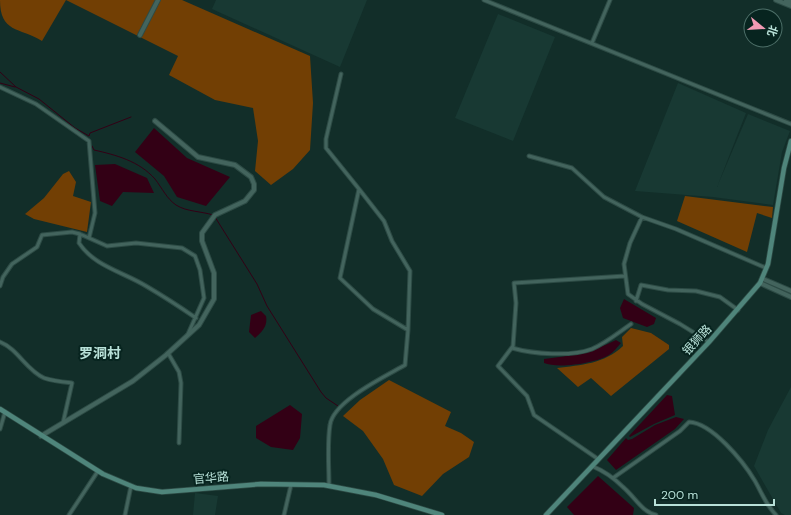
<svg xmlns="http://www.w3.org/2000/svg" width="791" height="515" viewBox="0 0 791 515" font-family="'DM Sans','Noto Sans SC',sans-serif">
<style>
.built{fill:#183933}
.green{fill:#723f04}
.water{fill:#330015}
.lines{fill:none;stroke-linecap:round;stroke-linejoin:round}
.stream{stroke:#330015;stroke-width:1}
.minor-casing{stroke:#2d4b45;stroke-width:5}
.tertiary-casing{stroke:#2d4b45;stroke-width:6}
.secondary-casing{stroke:#2d4b45;stroke-width:6}
.minor{stroke:#43645d;stroke-width:3}
.tertiary{stroke:#43645d;stroke-width:4}
.secondary{stroke:#4f857b;stroke-width:4.5}
.labels{text-anchor:middle;stroke-width:4;stroke-linejoin:round;paint-order:stroke}
.street-label{font-size:12px;fill:#b8e1d8;stroke:#07241f}
.quarter-label{font-size:14px;font-weight:bold;fill:#b8e1d8;stroke:#07241f}
</style>
<rect width="100%" height="100%" fill="#122e29"/>
<!-- built -->
<path class="built" d="M216 0H367L340 67 212 9Z
M498 14 555 37 513 141 455 118Z
M678 83 746 113 717 187 748 114 790 131 782 152 773 205 713 197 635 191Z
M791 387V515H785L781 513 754 466 768 430Z
M195 493 218 496 215 515H193Z"/>
<!-- green -->
<path class="green" d="M0 0H182L310 56 313 103 310 150 293 169 271 185 255 171 258 141 253 108 215 100 169 75 178 56 66 0 42 41C19 27 0 33 0 0Z
M69 171 76 182 73 196 91 202 87 232 34 219 25 214 44 198 63 174Z
M685 196 773 207 772 218 757 213 747 252 677 221Z
M631 328 651 333 669 345V349L611 396 591 378 578 387 557 368C581 365 604 364 623 346L622 337Z
M389 380 451 412 445 426 461 433 474 442 469 457 443 474 422 496 394 485 383 459 363 431 343 416 360 400Z"/>
<!-- water -->
<path class="water" d="M154 128 187 158 230 177 206 206 177 197 164 176 135 152Z
M115 164 147 178 154 193 123 192 112 206 100 201 95 165Z
M624 299 656 318 654 324 647 327 623 318 620 308Z
M261 311 266 316C268 326 262 332 255 338L249 332 251 315Z
M616 340 621 343C617 347 614 352 609 355 597 363 558 369 544 363V359C571 356 592 352 616 340Z
M667 395 672 396 675 415 654 424 630 437 629 436Z
M290 405 302 414 300 438 293 450 271 447 256 438V426Z
M676 417 684 419 675 429 616 470 607 460 626 438 628 440 632 439 655 425Z
M598 476 634 508 633 515H574L567 507Z"/>
<g class="lines">
<!-- stream -->
<path class="stream" d="M0 72 16 87 39 99 75 128 89 136 90 133 131 117
M0 83 15 87
M92 146 94 150C116 155 139 161 155 179 162 188 167 199 176 205 187 212 201 211 213 215
M215 217 257 284 267 306 321 392 326 398 338 406"/>
<!-- minor casing -->
<g class="minor-casing">
<path id="minor" d="M484 0 791 124
M592 43 610 0
M0 87 36 104 89 141 95 213 89 238
M529 156 572 168 604 197 642 217 676 229 766 268
M359 189 384 221 392 241 410 271 408 330
M642 217 630 243 624 264 628 294 642 304 680 324 709 342
M80 234 107 246 136 243 182 248 195 256 200 270 204 298 188 334
M0 286 3 277 12 264 37 247 42 235 72 232 80 234 79 243C94 266 123 272 146 286 163 296 180 307 196 318
M636 301 641 285 668 290 696 291 720 297 738 310
M0 342C18 349 26 370 44 378 53 381 63 382 72 383L63 423
M512 348C533 354 571 357 592 349 606 343 618 333 631 324
M168 353 179 372 181 383 179 443
M0 429 5 412
M598 459 534 415 527 396 498 366 513 346 516 303 514 283 625 276
M592 466C604 471 614 478 623 487 634 496 642 512 656 515
M613 478 680 431 689 422C712 423 743 461 755 481 763 495 764 502 776 515
M329 486C329 466 327 444 330 425 333 401 386 376 405 365L408 330 373 309 340 278 359 189 326 148V139L341 74
M69 515 98 471
M125 515 131 486
M284 515 291 485"/>
</g>
<!-- tertiary casing -->
<g class="tertiary-casing">
<path id="tertiary" d="M776 0 791 6
M786 0 791 2
M140 35 158 0
M763 279 791 291
M760 283 791 297
M41 436 133 381 166 355 199 325 214 299V273L202 241V233L215 215 245 201 254 190V184L251 177 235 165 198 157 155 121"/>
</g>
<!-- secondary casing -->
<g class="secondary-casing">
<path id="secondary" d="M0 409 103 474 136 488 162 492 261 484 324 485 376 495 442 515
M546 515 709 342 760 283 768 264 784 168 791 141"/>
</g>
<!-- minor -->
<use href="#minor" class="minor"/>
<!-- tertiary -->
<use href="#tertiary" class="tertiary"/>
<!-- secondary -->
<use href="#secondary" class="secondary"/>
</g>
<g class="labels">
<!-- street labels -->
<g class="street-label">
<text transform="translate(697 340) rotate(-47)" y="4">银狮路</text>
<text transform="translate(211 478) rotate(-5)" y="4">官华路</text>
</g>
<!-- quarter labels -->
<g class="quarter-label">
<text x="100" y="358">罗洞村</text>
</g>
</g>
<!-- north arrow -->
<g transform="translate(763 28) rotate(108)"><circle r="19" fill="#07241f" stroke="#4e7069"/>
<path d="M0-3L7 15L0 10L-7 15Z" fill="#f19ab4"/>
<text y="-6" font-size="11" font-weight="bold" text-anchor="middle" fill="#b8e1d8">北</text>
</g>
<!-- scale -->
<path d="M655 499v6h119v-6" fill="none" stroke="#b8e1d8" stroke-width="2"/>
<text x="661" y="499" font-size="12" fill="#b8e1d8" stroke="#07241f" stroke-width="3" paint-order="stroke">200 m</text>
</svg>
